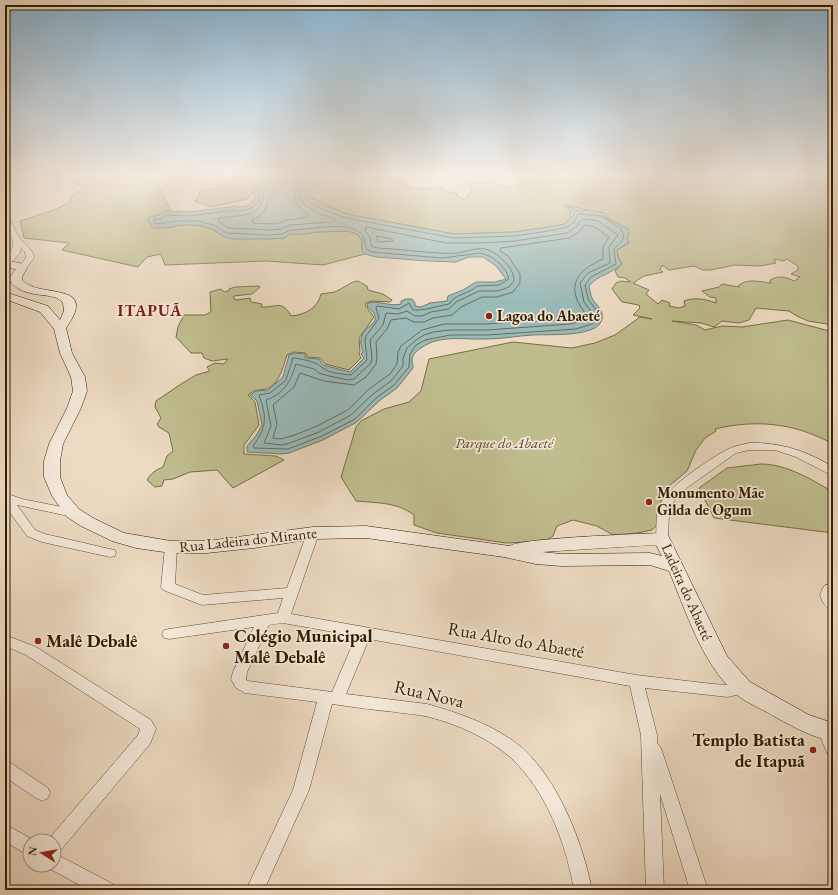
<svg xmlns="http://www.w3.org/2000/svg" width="838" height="895" viewBox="0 0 838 895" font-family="'EB Garamond',serif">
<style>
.green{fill:#bfbd8e;stroke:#786d47;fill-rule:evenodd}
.water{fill:#9abab8;stroke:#707b6e}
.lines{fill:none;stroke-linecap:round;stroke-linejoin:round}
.shore{stroke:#666c5c;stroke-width:1}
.street-casing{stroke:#604c30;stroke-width:1}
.secondary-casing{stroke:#311d00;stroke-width:1}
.street{fill:#f3e7d7;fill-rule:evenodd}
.secondary{fill:#f3e7d7;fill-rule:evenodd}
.poi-dot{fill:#8f2418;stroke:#f3e7d7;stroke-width:1.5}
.labels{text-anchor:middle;stroke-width:3.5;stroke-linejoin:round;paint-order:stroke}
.poi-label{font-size:15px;font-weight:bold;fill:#311d00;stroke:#f3e7d7;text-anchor:start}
.park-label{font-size:15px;font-style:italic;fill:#5c4d2b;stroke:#f3e7d7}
.street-label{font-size:15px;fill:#311d00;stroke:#f3e7d7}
.far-district-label{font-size:16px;font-weight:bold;letter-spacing:1px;fill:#7a1f14;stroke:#f3e7d7}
.near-poi-label{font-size:18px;font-weight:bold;fill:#311d00;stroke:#f3e7d7;text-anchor:start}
.near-street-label{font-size:18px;fill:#311d00;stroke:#f3e7d7}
</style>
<rect width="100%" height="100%" fill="#ecdac2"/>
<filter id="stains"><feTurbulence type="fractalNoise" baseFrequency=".005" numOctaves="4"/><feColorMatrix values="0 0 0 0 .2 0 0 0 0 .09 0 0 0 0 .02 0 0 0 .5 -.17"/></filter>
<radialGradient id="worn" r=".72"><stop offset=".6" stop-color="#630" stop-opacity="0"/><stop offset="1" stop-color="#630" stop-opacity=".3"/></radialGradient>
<!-- green -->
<path class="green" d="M77 175H157L153 179 161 191 171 211H164L162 214 156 215 148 221 155 228 172 227 179 225H197L212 229 220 234 268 239 284 238 290 234H304L318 232 348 231 357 234 362 240V251L365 254 323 265 266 261 165 265 161 254 147 257 138 267 62 250 69 243 24 238 20 221 51 211 69 203 71 197 85 187 74 184 73 181 78 179Z
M239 175H276L254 184 253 193 247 199 211 207 194 201 198 198 199 193 204 190C211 191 233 181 239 175Z
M322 175H389L393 177 389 179 405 183 404 185C416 191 430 188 442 187L444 191 457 193 456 195 463 199 468 196 472 188 467 184 491 182 506 187H514L526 178V175H833V325L808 321 797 316 789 311 756 308 749 320 739 323 722 321 714 327 701 323 672 321 696 325 705 330 722 326 742 327 788 320 833 332V444C795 423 756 419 715 429L716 431 705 438 696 450 687 471 663 491 656 526 652 530 637 533 613 535 597 526 573 520 557 526 553 536 545 541 506 543 437 533 414 525V515C397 502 377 503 356 501L341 477 356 427 361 421 384 409 409 402 421 391 429 359 513 342 572 348 595 343 615 335 640 317 652 319 633 315 640 308 639 305 622 302 612 289 616 283 621 281 631 282 625 278 618 277 615 271 622 264 618 257 617 250 629 243 627 239 629 234 628 229 607 218 604 213 592 211 565 205 570 211 571 217 565 224 555 226 514 232 454 234 347 214 310 197 309 194 324 179ZM774 259 784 261 787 259 798 266V270L791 274 800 277 794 281C786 277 779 275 770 280L771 283C759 282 749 278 739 285V287L722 284 719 287 702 291 710 297 716 298V303C705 299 695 297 684 301L685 306 679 308 669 306 670 303 662 300 658 304 646 294 649 290 633 283 644 276 663 272 660 270 662 265 669 270 694 266 703 270H711L735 265 760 266 776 263Z
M358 281 367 286 368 290 383 294 392 300 390 302 372 301 366 303 365 305 374 317 359 338 360 352 359 354 361 358 349 370 325 364 320 358 307 357 306 353 294 352 287 355C283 367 279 386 265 389 256 391 255 389 248 395L255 402 259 425 244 445V454L276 456 284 460 233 488 217 470 190 472 173 479 164 480 162 486 155 487 147 480C151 473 156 470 163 467L167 456 173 451 169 433 159 427 157 424 161 418 155 407 156 401 181 384 196 375 210 371 207 367 215 363 224 364 228 359 212 361 204 358 202 353H191L176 337 178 327 184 315H205L211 312 210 292 221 289 224 292 229 291V289L235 287 259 286 260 287 252 294 234 296 233 298 237 300 250 298 251 302 262 304 261 307C276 308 282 299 291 316 305 315 318 308 321 294L335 292 353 282Z
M761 464C786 464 811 479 833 492V533L714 518 699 488 727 468Z"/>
<!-- water -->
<path class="water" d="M276 175H322L324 181 309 194 310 197 321 204 347 214 454 234 514 232 555 226 565 224 574 214 564 205 580 211 588 210 605 213 607 218 628 229 629 234 627 239 629 242 617 250 618 257 622 264C612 274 597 275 589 286 590 290 590 294 592 298 595 305 604 309 602 319 599 338 546 334 532 335 517 336 501 339 486 339 464 340 440 334 421 348 418 350 414 353 413 356 411 360 413 364 413 368L397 388 379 401 357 422 323 440 289 453 281 454 247 452V446L256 436 262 425 257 401 250 395 256 391 268 390 283 377 289 355 294 353 305 354V358L319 359 323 365 350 372 364 358 361 354 363 352C362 349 360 343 361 339 363 323 388 324 367 306L368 303C379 300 390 307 401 304V301L406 299H412L415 303V306L421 307 430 303 447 301 448 296 463 290 476 282H495L506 279 496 266 483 257H469L456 262 428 261 376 257 365 254 362 251V240L357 234 348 231 318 232 304 234H290L284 238 268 239H233L225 237 212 229 197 225H179L172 227 155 228 152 227 148 221 149 217 159 215 164 211 190 212 237 206V207C245 207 253 204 256 196L252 192 254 184Z"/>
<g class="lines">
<!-- shore -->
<path class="shore" d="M275 175 273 180 257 187 260 196 258 202 252 208 242 211 234 210 190 216 166 215 161 219H154V222L156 224 179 221H197L214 225 227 233 268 235 283 234 290 230C308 230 345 221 359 232 365 236 365 243 366 249L372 252 442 258 480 253 492 257 500 264 506 271 509 279 499 285 477 286C469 294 455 294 449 304 437 306 425 311 413 310L409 303 399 309 377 306 376 308 379 318 366 336 365 341 367 360 351 375C344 374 335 374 328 371 323 369 320 365 315 363 310 361 298 358 293 358L286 380 270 393 259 395C267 417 267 427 253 446L254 448 288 449 322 436 355 419 376 398 394 385 409 367 410 354 416 345 425 340 450 335H487L576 329 592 324 597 320 599 314 588 299 585 285 591 277 616 264 614 249 622 241 624 236 621 229 602 216 579 214 573 223 567 227 555 230 514 236 454 238 346 218 319 208 308 201 305 195 319 179V175
M280 175 277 184 264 190C262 220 242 214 219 218L218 221 228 228 269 230 281 229 289 225 334 222 335 219C324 215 293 206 301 189 304 184 311 180 314 175
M286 175 283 186 271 194 265 210 260 216 252 220 253 223 275 224 288 220 308 217V215C289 201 292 191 307 175
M586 219 598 221 618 235 609 247 610 263 588 273 580 283 584 302 593 314 592 318 570 324 487 330H450L433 332 424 335 416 340 407 348 403 358V366L391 381 373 394 351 415 319 432 287 444 281 445 264 443 271 426 266 400C285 393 290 382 296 364L314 369 319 373 329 376 348 380 354 379 371 363 372 358 370 340 383 325 386 313 398 314 407 311 415 316H422L431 312 449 309 456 302 479 291H498L509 287 514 281C514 272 509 266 503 260 485 243 478 249 458 253 452 254 445 253 439 253 419 252 398 249 378 248L371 246 370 237 365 230 366 227 446 243H480L515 241 567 233 576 227 581 220Z
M585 225 595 227 609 237 603 247V259C576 271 565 287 585 313L584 315 558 320H534L487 324H444L422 330 401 346 398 352 397 364 390 374 369 389 348 410 317 426 295 435 281 439 273 438 277 424 273 405 294 387 300 373 324 381 354 385 366 377 376 364 377 357 376 342 387 329 391 320 406 318 414 322H424L433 318 452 315 461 307 482 297H497L513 292 520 283V274L508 256 500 251 501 248 569 238 579 232Z
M377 236 392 239 393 241 378 242Z"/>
<!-- street casing -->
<g class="street-casing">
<path id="street" d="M5 214 9 216C12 223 15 231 19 237 24 245 33 248 34 258L25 270H22L18 268 26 258 25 252 21 248 20 253 8 266H5V259C23 240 5 237 5 214Z
M749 443C780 442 807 451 833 467V476L796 457 775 450H749L736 453 688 487 674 501 669 514 668 539 666 542 662 543 658 542 656 539C657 528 655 516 660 505 668 486 706 462 724 451L733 447Z
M5 493 22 499 77 510 79 513 77 516 73 517 17 505 35 530 45 534 110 549 115 550 116 553 115 556 110 557 42 542 27 536 5 506Z
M313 529 317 530 319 533 291 614 636 675 713 684 728 685 743 682 748 684 750 688 748 692 728 697 645 688 657 735V743L661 748 708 890H690L660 794 664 890H646L641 735 630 686 369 639 346 694 427 704C459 713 495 725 521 747 558 779 583 843 592 890H574C566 843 546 790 510 757 488 738 457 724 429 717 418 714 406 714 395 712 374 710 353 707 332 704L309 790 264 890H246L293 790 317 702 245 693 236 688 231 679 233 672 254 627 169 639 164 638 162 634 164 630 169 629 278 613 283 598 202 605 163 590 161 587 165 547 167 544 171 543 175 544 177 547 175 584 203 595 287 588 307 533 309 530ZM283 623 356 636 332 692 248 681 246 680 247 672 269 625Z
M833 582V610C825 608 822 602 820 594L824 586Z
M5 635 36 647 151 720 156 729 150 744 60 851 54 853 113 884 116 890H89L48 868 46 865H54V841H47L138 735 140 729 26 655 5 646Z
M826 724 832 726 833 729V755L827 753 818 731 820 726Z
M5 761 11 763 48 788 50 793 48 798 42 801 36 798 5 777Z
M5 824 35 841H30V856L5 842Z"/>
</g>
<!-- secondary casing -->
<g class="secondary-casing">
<path id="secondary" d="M5 262C13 262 22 261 27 268L22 277V280C38 299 100 280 66 328L72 353 85 377 87 391 81 408 63 444 60 461V477L67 495 79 509 93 518 124 533 171 541H207L313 527 366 526 510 546C520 538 640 534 662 533L668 535 727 656 750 682 809 715 833 723V741C813 738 794 727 777 718 765 710 745 703 735 693 701 662 687 613 669 571L650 565 561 566 536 564 504 557 366 538 313 539 254 548 207 553H171L136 548 112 541 81 526 67 517 52 496 44 477V461L49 444 67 408 73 391 71 377 60 353 54 329 40 312 5 299V292L48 306 60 320 64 311 63 303C54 290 25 301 10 281V277L16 269 5 268ZM656 545 662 556 650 553 561 554 542 552Z"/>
</g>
<!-- street -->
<use href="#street" class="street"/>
<!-- secondary -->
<use href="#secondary" class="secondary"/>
</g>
<!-- sky -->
<linearGradient id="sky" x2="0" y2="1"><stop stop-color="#89b6d5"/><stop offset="0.58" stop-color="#f6eee4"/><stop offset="1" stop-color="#f6eee4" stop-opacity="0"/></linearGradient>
<rect width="838" height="301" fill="url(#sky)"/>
<!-- markers -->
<g class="poi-dot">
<circle cx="489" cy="316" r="4"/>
<circle cx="649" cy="502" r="4"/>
<circle cx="38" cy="641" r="4"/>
<circle cx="226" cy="646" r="4"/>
<circle cx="813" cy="750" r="4"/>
</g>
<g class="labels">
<!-- poi labels -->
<g class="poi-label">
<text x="497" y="321">Lagoa do Abaeté</text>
<text x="657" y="498">Monumento Mãe<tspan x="657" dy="17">Gilda de Ogum</tspan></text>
</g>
<!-- park labels -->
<g class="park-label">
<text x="504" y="448">Parque do Abaeté</text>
</g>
<!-- street labels -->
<g class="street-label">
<text transform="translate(248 540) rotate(-6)" y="5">Rua Ladeira do Mirante</text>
<text transform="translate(687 592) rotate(66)" y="5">Ladeira do Abaeté</text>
</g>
<!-- far-district labels -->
<g class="far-district-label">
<text x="150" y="316">ITAPUÃ</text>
</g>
<!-- near-poi labels -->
<g class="near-poi-label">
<text x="234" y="642">Colégio Municipal<tspan x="234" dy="21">Malê Debalê</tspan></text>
<text x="46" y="647">Malê Debalê</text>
<text x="805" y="746" text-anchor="end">Templo Batista<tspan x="805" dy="21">de Itapuã</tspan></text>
</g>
<!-- near-street labels -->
<g class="near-street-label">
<text transform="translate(516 640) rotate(10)" y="6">Rua Alto do Abaeté</text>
<text transform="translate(429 694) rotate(13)" y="6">Rua Nova</text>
</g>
</g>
<!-- margin -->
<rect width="838" height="895" fill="none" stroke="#ecdac2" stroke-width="20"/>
<rect x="6" y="6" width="826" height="883" fill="none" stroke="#311d00" stroke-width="2"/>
<rect x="10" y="10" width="818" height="875" fill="none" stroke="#311d00"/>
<!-- north arrow -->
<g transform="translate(42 853) rotate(281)"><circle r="19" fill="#f3e7d7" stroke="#a59681"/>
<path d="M0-3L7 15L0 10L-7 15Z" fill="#8f2418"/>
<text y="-6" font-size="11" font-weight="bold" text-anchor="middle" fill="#311d00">N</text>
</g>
<rect width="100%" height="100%" filter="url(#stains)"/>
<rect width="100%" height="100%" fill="url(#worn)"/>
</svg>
